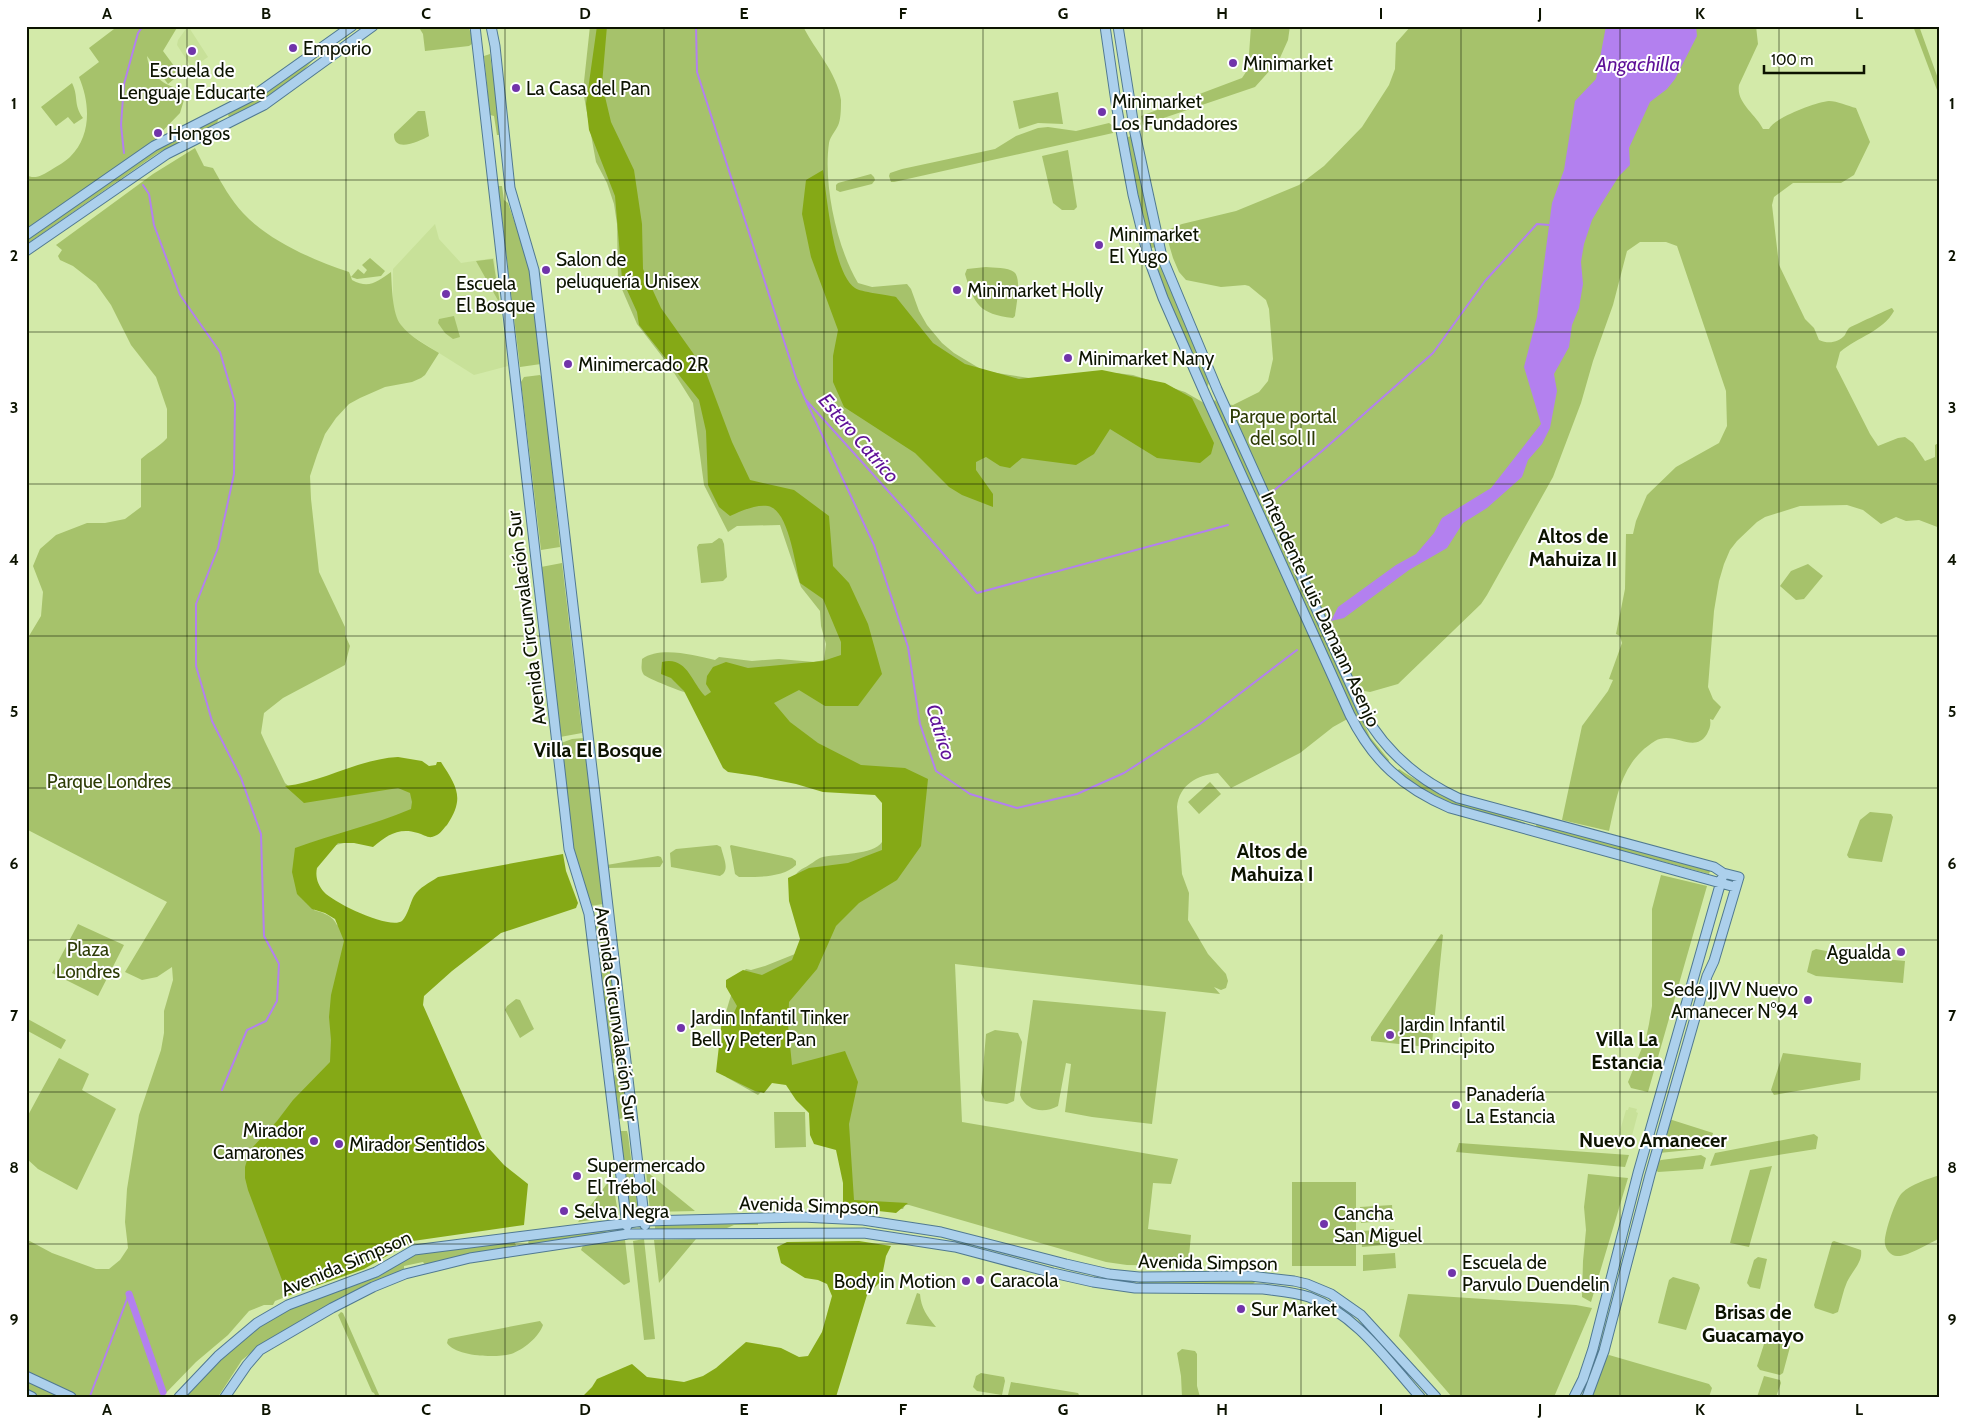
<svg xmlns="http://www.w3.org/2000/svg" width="1966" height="1423" viewBox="0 0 1966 1423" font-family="Cabin,sans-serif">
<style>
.built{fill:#c8e199}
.green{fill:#a6c26b}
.forest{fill:#85a916}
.water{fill:#b380ef}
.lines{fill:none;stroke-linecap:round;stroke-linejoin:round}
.stream{stroke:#b380ef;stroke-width:2}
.canal{stroke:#b380ef;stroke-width:7}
.major-casing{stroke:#507991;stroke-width:11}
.major{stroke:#acd0ec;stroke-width:9}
.grid{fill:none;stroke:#0c1300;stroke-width:1;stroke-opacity:0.55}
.poi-dot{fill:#7134aa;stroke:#fff;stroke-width:2}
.labels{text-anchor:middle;stroke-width:4;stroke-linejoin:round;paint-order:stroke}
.poi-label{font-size:19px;fill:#0c1300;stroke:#fff;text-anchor:start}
.park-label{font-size:19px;fill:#2e3c06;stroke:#fff}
.street-label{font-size:19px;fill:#0c1300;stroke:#fff}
.water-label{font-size:20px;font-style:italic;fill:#5f1198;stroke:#fff}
.neighbourhood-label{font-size:20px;font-weight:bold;fill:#0c1300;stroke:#fff}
.neatline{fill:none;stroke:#0c1300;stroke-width:2}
.grid-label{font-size:16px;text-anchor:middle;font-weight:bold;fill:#0c1300}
</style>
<rect width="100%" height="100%" fill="#d3eaa9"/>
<!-- built -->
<path class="built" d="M188 26 208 57 192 68 177 45 178 40Z
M435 224 439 239 461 263 494 258 508 366 474 375 393 324V269Z
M1629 1107 1637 1109 1636 1112 1638 1113 1630 1143 1620 1141 1622 1135 1619 1134 1626 1110H1628Z"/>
<!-- green -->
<path class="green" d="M118 26H178L163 51 180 74 168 84 147 56C149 73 161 84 177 88L184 100 180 113 150 144 26 234V175C35 180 43 175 51 170 57 166 65 162 70 157 92 135 90 103 79 77L99 62 89 48Z
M418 26H468L473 38 472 44 469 46 425 51 423 34Z
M590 26H803C815 51 837 72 841 100 841 106 841 117 839 123 837 130 830 136 829 143 823 184 837 248 858 283L872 287 907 284 911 289 919 311 927 325 942 343 954 353 984 371 1029 378H1059L1116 373 1133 375 1185 392 1204 403H1212L1215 400 1218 403 1233 405 1259 392 1268 381 1273 359 1269 309 1266 300 1249 286 1245 285 1221 287 1186 280 1179 272 1173 258 1165 231 1182 224 1236 211 1299 185 1324 166 1362 127 1389 85 1395 69 1396 43 1411 26H1756L1758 44 1739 85C1736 103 1756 114 1763 129H1769C1774 118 1816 102 1829 101 1837 101 1848 106 1856 108L1870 142 1854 175 1841 183H1793L1774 197 1772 205 1779 265 1805 319 1814 328 1819 340C1828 344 1838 343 1845 335 1846 333 1847 330 1849 328 1852 326 1889 309 1892 308L1894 311C1883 331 1858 337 1840 352L1836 367 1870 434 1878 446 1898 438 1905 437 1913 443 1925 461 1935 457V445L1940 442V528L1919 520 1906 521 1896 517 1881 524 1863 510 1847 505 1800 506 1765 517 1757 522 1737 541 1730 550 1724 564 1719 581 1714 611 1708 687 1713 699 1721 707 1713 720 1710 719C1711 725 1710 728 1707 734 1694 755 1674 730 1655 741 1621 762 1617 796 1609 831L1562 820 1582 726 1608 691 1613 680 1609 679 1622 643 1620 636 1616 634 1625 589 1626 534H1633L1636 521 1647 495 1676 467 1719 443 1727 426 1726 391 1677 246 1666 242H1640L1627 251 1613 305 1593 361 1581 403 1553 477 1487 595 1481 604 1398 684 1370 692 1364 691 1355 704 1370 737 1389 760 1388 762 1351 717 1333 727 1300 753 1231 788 1218 773C1197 775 1179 785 1177 807L1182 874 1189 893 1188 920 1208 954 1226 974 1228 981 1226 988 1221 990 1214 987 1220 994 955 964 962 1122 1178 1159 1171 1184 1153 1183 1148 1229 1191 1235 1188 1266 1127 1265 1106 1262 909 1205H905L903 1209H900L852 1202 847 1124 782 1070 758 1095 726 1077C725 1066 722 1054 722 1042 722 1023 732 981 746 969L751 970 765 966 795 954 801 943 793 880C797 870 801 870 809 865 814 862 818 858 823 857 836 854 874 855 882 842 885 837 884 828 884 823 885 813 886 805 880 797L687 693C680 691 649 679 644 675 640 670 642 664 642 659 660 646 694 655 715 660L719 657 752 661 779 659 814 662 824 660 826 644 821 626 820 611 801 587 780 525 737 526 728 532 704 485 693 403 671 368 637 324 618 280 617 224 614 204 607 183 596 162 583 91Z
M1251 26H1290L1288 40 1279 60 1255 87 1143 125 1141 116 1242 78 1248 69Z
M1913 26H1919L1940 84V98Z
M490 54 492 69 495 74 500 135H497L494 116 490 115 484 56Z
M316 55 317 56 299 75 261 101 233 117H229L228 115 230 112Z
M72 83C79 97 73 104 83 118L74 124 68 117 56 126 41 107Z
M1058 92 1063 124 1038 123 1019 129 1013 101Z
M418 111H425L429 136C420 141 393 154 394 134Z
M215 119 218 120 217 124 158 153 30 242H28L26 240 165 143Z
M1109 123 1112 125 1113 133 894 182H891L889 176 890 173 902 169 995 149 1016 136 1038 128 1048 127 1076 131Z
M1131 136 1154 244 1155 247 1152 248 1150 247 1136 193 1127 140 1128 137Z
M195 148 204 166 213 168C222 184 231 200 243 213 269 241 313 260 349 272L351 277 358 269 364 274 367 270 362 265 370 258 385 271 381 276 357 279 351 277 352 280C369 289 377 282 391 272 392 286 392 314 401 325 410 337 426 345 439 353L425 375 421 378 412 382 385 387 360 398 349 404 336 418 325 434 317 455 310 476 311 499 319 572 345 627V635L350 646 345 665 283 698 264 713 261 733 265 742 285 783 294 791 387 776 437 801 344 843 328 847 312 858 314 910C324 913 333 916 337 925L376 941 346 1023 288 1296 275 1301 273 1305H264L249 1311 228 1335 196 1362 162 1397H26V1239L52 1253 96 1269H109L120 1260 128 1248 125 1222 127 1189 139 1115 161 1050 164 1033V1011L173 980 172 967 157 977 142 980 125 972 167 902 26 829V641L41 616 43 592 33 566 40 549 56 535 87 523H105L125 519 141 507V459C150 451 159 447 167 438V409L156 377 131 345 111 305 96 284 73 266 60 260 58 256 62 250 56 245 153 174Z
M1068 150 1077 207 1074 210H1062L1053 203 1042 156Z
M871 174 874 177 875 180 872 184 840 192 836 190V185L838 183Z
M498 186H502L504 200 508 203 531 270 541 364 520 367Z
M493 259 500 304 476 261Z
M1156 262 1161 263 1209 383 1207 387 1205 385 1178 324 1155 265Z
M986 267C993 268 1008 267 1014 272 1022 278 1016 306 1015 316L1013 318C979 314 974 304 965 274L967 269Z
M454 316 460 337 453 339 445 333 438 323 439 319Z
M540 375 543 379 560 547 541 550 521 382 524 377Z
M719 538 722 539 724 544 727 577 723 581 701 583 697 547 699 544 712 543Z
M562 563 582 733 560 737 541 567Z
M1808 564 1823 576 1804 599 1796 600 1780 586 1791 571Z
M584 738 604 904 589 906 573 849 561 743 572 739Z
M1399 769C1436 795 1483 806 1525 823L1524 825 1445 803 1439 797 1417 786 1397 771Z
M1210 782 1221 794 1199 814 1188 802Z
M1870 812 1891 814 1893 817 1882 862 1849 858 1847 855 1860 820Z
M1537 823 1704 868 1710 871 1709 874 1538 828 1536 826Z
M717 845 721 847C723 857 731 871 720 876L671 867 670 853 676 849Z
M731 845 792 858 796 861V865C783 878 756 877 739 877L735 874 730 846Z
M658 856 661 857 663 862 660 867 607 868V865Z
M1661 875 1707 886 1648 1092 1631 1088 1628 1082 1646 1038 1649 1024 1652 1006V909Z
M602 922 606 925 621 1061 619 1064 612 1063 596 925Z
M78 924 124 945 98 996 52 973Z
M1441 934 1443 935 1432 1043 1427 1047 1371 1041V1037Z
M1816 949 1852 956 1905 961 1903 983 1816 976 1807 972 1812 951Z
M516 999 520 1000 534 1029 520 1038 505 1010 507 1006Z
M1033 1000 1166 1012 1152 1124 1092 1117 1065 1112 1071 1064 1066 1063 1058 1106C1044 1114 1026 1111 1020 1095Z
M26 1018 66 1040 61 1049 26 1030Z
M995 1030 1018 1033 1022 1042 1014 1101 1007 1104 985 1101 981 1093 986 1034Z
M1783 1053 1861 1063 1860 1080 1774 1095 1771 1090Z
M59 1058 89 1074 82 1090 116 1109 77 1190 38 1169 26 1158V1119Z
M615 1075H620L622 1077 627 1117 619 1119 614 1077Z
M774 1112H805L806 1147 775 1148Z
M1669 1119 1713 1133 1709 1148 1659 1153Z
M619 1131H627L628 1135 638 1212 627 1213Z
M1814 1134 1818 1137 1816 1149 1710 1166 1715 1153Z
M1459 1143 1629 1155 1625 1167 1456 1152Z
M1701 1155 1706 1158 1703 1169 1658 1172 1655 1169 1657 1162 1661 1160Z
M1772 1166 1749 1247 1730 1243 1750 1170Z
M646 1171 695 1211 650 1212Z
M1588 1174 1628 1178 1591 1302 1582 1297 1583 1261 1586 1230 1584 1207Z
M1940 1175V1238C1930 1243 1907 1257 1897 1256 1891 1256 1886 1250 1885 1244 1883 1236 1896 1198 1902 1193 1911 1184 1928 1179 1940 1175Z
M612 1177 618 1213 615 1216 578 1222Z
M1292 1182H1356V1266H1292Z
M1392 1205 1393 1220 1361 1223 1360 1207Z
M758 1222V1225H734L727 1228 655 1229V1225Z
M616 1227V1230L607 1231 601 1234 530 1246 528 1242 530 1240Z
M1394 1229 1395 1244 1362 1247 1361 1231Z
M619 1237 625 1240 630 1282 624 1285 581 1250 584 1243Z
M644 1239 655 1339 644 1340 633 1241Z
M696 1239 659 1283 654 1240Z
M1834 1241 1861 1250C1863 1262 1852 1271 1847 1282 1843 1291 1841 1302 1838 1312L1833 1314 1815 1308 1814 1305 1832 1242Z
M514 1242 516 1245 515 1248 426 1266 423 1262 404 1266V1272L368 1285 340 1298 258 1347 242 1360 218 1397H182L204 1374 259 1326 285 1311 411 1254H417L429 1249 463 1248Z
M1395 1253 1396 1268 1363 1271V1255Z
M1758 1257 1767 1259 1760 1289 1750 1287 1747 1283 1754 1260Z
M1673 1277 1698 1284 1700 1288 1686 1330 1658 1323 1669 1280Z
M1142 1279 1257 1280 1252 1285H1142L1139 1284V1281Z
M917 1293 920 1294C921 1308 927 1316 936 1327L906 1324Z
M1408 1294 1576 1305 1592 1308 1554 1397H1452L1399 1336Z
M341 1312 343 1313 380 1397H376L374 1393 372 1392 338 1315Z
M540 1321 543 1325C539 1337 523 1350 511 1354 497 1358 456 1357 447 1343L448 1339 451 1338Z
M1767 1338 1789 1345 1790 1347 1783 1373 1780 1375 1760 1370 1757 1366 1765 1341Z
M1182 1349 1195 1351 1197 1354V1386L1200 1397H1182L1181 1376 1177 1353Z
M1609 1355 1709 1384 1712 1388 1709 1397H1590L1605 1358Z
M981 1373 1004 1377 1005 1381 1002 1395 977 1391 973 1387 976 1376Z
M1764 1376 1780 1380 1781 1383 1776 1397H1757Z
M1011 1382 1078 1393 1080 1397 1010 1396 1008 1395Z"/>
<!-- forest -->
<path class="forest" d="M597 26H607L602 84 611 122 634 170 642 224 643 269 661 308 705 370 732 442 750 480 794 490 829 516 833 566 849 583 868 624 882 674 858 706H825L799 690 774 703 790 722 818 743 861 765 905 768 928 779 921 846 897 880 859 903 836 926 817 969 789 1002 788 1025 792 1065 845 1051 858 1082 849 1124 854 1200 908 1203 896 1213 843 1207V1183L836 1150 814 1144 810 1135 809 1113 796 1100 786 1085 772 1083 764 1093 755 1091 716 1072 722 1019 733 1015 737 1006 726 987V980L743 970 762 975 792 960 800 939 789 901 788 878 809 868 848 863 882 850V803L875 795 823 792 796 784 756 776 728 772 723 768 684 691 671 678 661 674 662 662C687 656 691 682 705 696L711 692 706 684 707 676 713 667 726 662 748 668 823 661 841 655V642L823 599 800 583C795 565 789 510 768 506 756 504 741 511 730 516L719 507 708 485 706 431 699 400 639 325 637 312 622 279 615 196 589 130 586 104Z
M823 170C827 197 833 273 855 288 860 292 888 295 896 297L933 343 965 364 1019 379 1102 370 1165 383 1192 398 1214 443 1211 454 1200 463 1157 458 1110 429 1094 454 1076 465 1022 458 1010 468 1000 466 986 457 976 462V470L993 494V507L962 495 949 487 915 453 844 407 833 382V356L838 330 811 257 802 214 806 180Z
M398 757 422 761 429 766 436 765 437 762H441C457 787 465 798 447 825 442 830 440 835 432 837 428 838 422 834 418 833 399 827 387 835 373 847L354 843H338L317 868C315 877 318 885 324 892 334 903 390 930 402 921 408 915 410 903 414 896 420 887 429 883 438 877L563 854 566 871 578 903 576 908 501 933 452 971 424 996 423 1005 484 1143 504 1165 528 1184 524 1225 413 1241 364 1269 288 1296 248 1190 245 1178V1167L250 1150 277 1121 293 1100 330 1062 331 1040 329 1017 331 995 344 941 335 919 325 913 312 909 297 894 292 872 295 848C333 834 373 825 411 809L412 802 410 793 398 788 304 803 285 786C324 782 358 759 398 757Z
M859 1241 891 1246 886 1256 881 1281 867 1295 836 1397H582L592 1387 597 1379 632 1364 647 1377 684 1382 703 1376 716 1368 746 1342 781 1348 799 1357 808 1356 822 1332 832 1296 827 1284 818 1280 805 1278 781 1263 777 1247 787 1242Z"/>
<!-- water -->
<path class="water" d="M1606 26H1696L1697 36 1675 79 1667 89 1650 102 1629 148 1630 165 1619 176 1602 203 1592 220 1584 244 1581 262 1583 284 1579 308 1572 325 1569 347 1554 374 1557 391 1550 428 1542 444 1528 460 1522 477 1487 508 1463 523 1447 548 1409 570 1344 618 1331 621 1338 607 1396 565 1416 554 1434 533 1442 518 1491 488 1541 424 1524 367 1537 317 1552 203 1564 170 1575 101 1596 79Z"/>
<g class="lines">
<!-- stream -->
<path class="stream" d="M696 26 697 72 796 378 805 399 908 513 977 593 1228 525
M124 153 121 125 124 84 138 33 143 26
M143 185 149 194 154 225 180 295 220 352 235 403 234 474 218 548 196 604V666L212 721 241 778 261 834 264 936 279 964 277 1001 266 1021 247 1030 222 1090
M806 401 874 545 908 647 920 724 936 771 970 794 1017 808 1077 794 1124 773 1200 724 1297 650
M1272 492 1322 451 1433 353 1485 281 1537 224 1549 225
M90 1396 129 1294"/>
<!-- canal -->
<path class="canal" d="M129 1294 163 1392"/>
<!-- major casing -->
<g class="major-casing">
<path id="major" d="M475 26 569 849 589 914 627 1226
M491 26 495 46 510 188 534 270 645 1225
M1105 26 1117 109 1133 195 1149 260 1163 298 1205 394 1350 715C1373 761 1403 788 1450 808L1735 887
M1118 26 1135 133 1162 257 1217 389 1362 710C1384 750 1417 779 1458 798L1714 867 1723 873 1739 877 1714 961 1707 976 1650 1175 1604 1351 1587 1397
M26 235 154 146 256 94 352 26
M26 251 167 154 264 105 373 26
M26 1376 71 1397
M26 1394 32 1397
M179 1397 218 1356 257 1323 288 1305 376 1272 414 1250 644 1221 802 1217 863 1220 941 1232 1066 1264 1109 1274 1139 1277 1250 1276 1294 1281 1307 1284 1331 1294 1361 1315 1436 1397
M225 1397 247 1365 260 1350 332 1308 373 1287 405 1274 470 1258 628 1234 864 1233 955 1247 1053 1273 1093 1282 1135 1288 1263 1289C1278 1291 1294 1292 1309 1297 1357 1315 1387 1360 1420 1397
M1574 1397 1583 1379 1593 1349 1638 1173 1722 878"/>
</g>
<!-- major -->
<use href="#major" class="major"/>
</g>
<!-- grid -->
<path class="grid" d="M187 26V1397M346 26V1397M505 26V1397M664 26V1397M824 26V1397M983 26V1397M1142 26V1397M1301 26V1397M1461 26V1397M1620 26V1397M1779 26V1397M26 180H1940M26 332H1940M26 484H1940M26 636H1940M26 788H1940M26 940H1940M26 1092H1940M26 1244H1940"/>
<!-- markers -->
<g class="poi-dot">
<circle cx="293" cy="48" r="5"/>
<circle cx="192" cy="51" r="5"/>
<circle cx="1233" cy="63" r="5"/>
<circle cx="516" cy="88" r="5"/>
<circle cx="1102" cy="112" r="5"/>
<circle cx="158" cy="133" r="5"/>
<circle cx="1099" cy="245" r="5"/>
<circle cx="546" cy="270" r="5"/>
<circle cx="957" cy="290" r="5"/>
<circle cx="446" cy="294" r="5"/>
<circle cx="1068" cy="358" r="5"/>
<circle cx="568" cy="364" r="5"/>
<circle cx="1901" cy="952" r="5"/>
<circle cx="1808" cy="1000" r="5"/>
<circle cx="681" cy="1028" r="5"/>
<circle cx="1390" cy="1035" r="5"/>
<circle cx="1456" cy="1105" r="5"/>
<circle cx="314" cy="1141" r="5"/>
<circle cx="339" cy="1144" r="5"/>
<circle cx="577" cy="1176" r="5"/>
<circle cx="564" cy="1211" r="5"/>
<circle cx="1324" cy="1224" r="5"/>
<circle cx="1452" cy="1273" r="5"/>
<circle cx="980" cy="1280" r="5"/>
<circle cx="966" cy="1281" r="5"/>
<circle cx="1241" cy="1309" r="5"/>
</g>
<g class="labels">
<!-- poi labels -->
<g class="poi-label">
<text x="303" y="55">Emporio</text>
<text x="1243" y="70">Minimarket</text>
<text x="192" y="77" text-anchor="middle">Escuela de<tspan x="192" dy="22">Lenguaje Educarte</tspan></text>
<text x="526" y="95">La Casa del Pan</text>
<text x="1112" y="108">Minimarket<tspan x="1112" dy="22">Los Fundadores</tspan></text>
<text x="168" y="140">Hongos</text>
<text x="1109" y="241">Minimarket<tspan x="1109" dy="22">El Yugo</tspan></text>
<text x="556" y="266">Salon de<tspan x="556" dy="22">peluquería Unisex</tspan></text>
<text x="456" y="290">Escuela<tspan x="456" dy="22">El Bosque</tspan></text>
<text x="967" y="297">Minimarket Holly</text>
<text x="1078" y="365">Minimarket Nany</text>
<text x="578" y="371">Minimercado 2R</text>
<text x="1891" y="959" text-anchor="end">Agualda</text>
<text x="1798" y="996" text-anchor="end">Sede JJVV Nuevo<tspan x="1798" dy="22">Amanecer N°94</tspan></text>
<text x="691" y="1024">Jardin Infantil Tinker<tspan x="691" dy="22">Bell y Peter Pan</tspan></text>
<text x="1400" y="1031">Jardin Infantil<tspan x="1400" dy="22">El Principito</tspan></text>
<text x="1466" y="1101">Panadería<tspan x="1466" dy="22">La Estancia</tspan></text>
<text x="304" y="1137" text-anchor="end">Mirador<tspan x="304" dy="22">Camarones</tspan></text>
<text x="349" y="1151">Mirador Sentidos</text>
<text x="587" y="1172">Supermercado<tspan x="587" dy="22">El Trébol</tspan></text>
<text x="574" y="1218">Selva Negra</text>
<text x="1334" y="1220">Cancha<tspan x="1334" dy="22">San Miguel</tspan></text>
<text x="1462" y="1269">Escuela de<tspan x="1462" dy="22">Parvulo Duendelin</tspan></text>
<text x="990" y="1287">Caracola</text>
<text x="956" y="1288" text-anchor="end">Body in Motion</text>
<text x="1251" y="1316">Sur Market</text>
</g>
<!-- park labels -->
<g class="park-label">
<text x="1283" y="423">Parque portal<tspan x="1283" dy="22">del sol II</tspan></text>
<text x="109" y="788">Parque Londres</text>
<text x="88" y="956">Plaza<tspan x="88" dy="22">Londres</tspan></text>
</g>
<!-- street labels -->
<g class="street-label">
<text transform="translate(1321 609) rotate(65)" y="7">Intendente Luis Damann Asenjo</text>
<text transform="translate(526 618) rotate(-97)" y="7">Avenida Circunvalación Sur</text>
<text transform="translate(617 1014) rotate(82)" y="7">Avenida Circunvalación Sur</text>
<text transform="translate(809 1205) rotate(2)" y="7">Avenida Simpson</text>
<text transform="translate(1208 1262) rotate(1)" y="7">Avenida Simpson</text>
<text transform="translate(346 1263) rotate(-23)" y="7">Avenida Simpson</text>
</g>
<!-- water labels -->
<g class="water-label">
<text x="1638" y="71">Angachilla</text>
<text transform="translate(859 438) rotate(49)" y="7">Estero Catrico</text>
<text transform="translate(941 732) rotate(73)" y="7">Catrico</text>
</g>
<!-- neighbourhood labels -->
<g class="neighbourhood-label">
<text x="1573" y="543">Altos de<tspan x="1573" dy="23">Mahuiza II</tspan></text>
<text x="598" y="757">Villa El Bosque</text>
<text x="1272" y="858">Altos de<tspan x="1272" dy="23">Mahuiza I</tspan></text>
<text x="1627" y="1046">Villa La<tspan x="1627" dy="23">Estancia</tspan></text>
<text x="1653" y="1147">Nuevo Amanecer</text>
<text x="1753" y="1319">Brisas de<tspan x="1753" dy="23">Guacamayo</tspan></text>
</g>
</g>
<!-- border -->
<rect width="1966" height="1423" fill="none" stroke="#ffffff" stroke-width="55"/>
<!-- scale -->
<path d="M1764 65v8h100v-8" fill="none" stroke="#0c1300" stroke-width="2.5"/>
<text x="1771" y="65" font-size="15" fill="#0c1300" stroke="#ffffff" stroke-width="4" paint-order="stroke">100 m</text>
<rect x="28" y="28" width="1910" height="1368" class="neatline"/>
<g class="grid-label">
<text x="107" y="19">A</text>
<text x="266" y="19">B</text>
<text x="426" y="19">C</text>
<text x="585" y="19">D</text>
<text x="744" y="19">E</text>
<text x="903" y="19">F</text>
<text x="1063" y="19">G</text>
<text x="1222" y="19">H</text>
<text x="1381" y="19">I</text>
<text x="1540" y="19">J</text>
<text x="1700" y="19">K</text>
<text x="1859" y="19">L</text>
<text x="14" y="109">1</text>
<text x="1952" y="109">1</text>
<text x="14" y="261">2</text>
<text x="1952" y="261">2</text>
<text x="14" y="413">3</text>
<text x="1952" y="413">3</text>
<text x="14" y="565">4</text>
<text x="1952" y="565">4</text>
<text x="14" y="717">5</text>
<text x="1952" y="717">5</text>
<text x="14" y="869">6</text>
<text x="1952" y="869">6</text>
<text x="14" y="1021">7</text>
<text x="1952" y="1021">7</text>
<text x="14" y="1173">8</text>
<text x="1952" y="1173">8</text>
<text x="14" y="1325">9</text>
<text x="1952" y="1325">9</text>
<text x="107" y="1415">A</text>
<text x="266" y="1415">B</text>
<text x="426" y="1415">C</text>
<text x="585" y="1415">D</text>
<text x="744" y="1415">E</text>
<text x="903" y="1415">F</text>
<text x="1063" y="1415">G</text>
<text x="1222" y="1415">H</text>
<text x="1381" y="1415">I</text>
<text x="1540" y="1415">J</text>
<text x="1700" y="1415">K</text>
<text x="1859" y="1415">L</text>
</g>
</svg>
